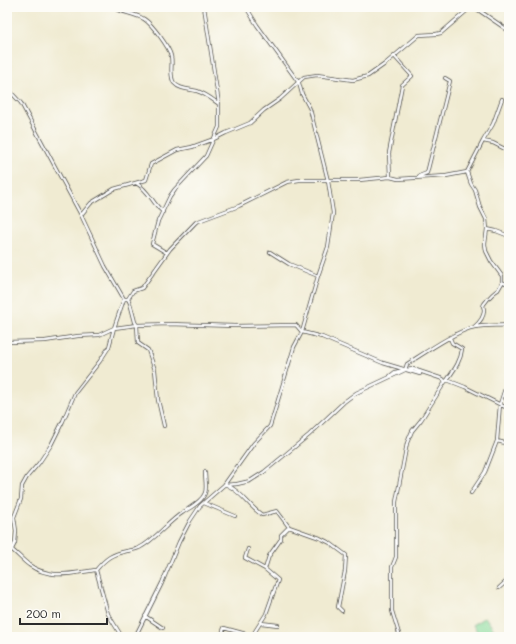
<svg xmlns="http://www.w3.org/2000/svg" width="516" height="644" viewBox="0 0 516 644" font-family="Mali,sans-serif">
<style>
.green{fill:#8cdc9c;stroke:#5c8464}
.lines{fill:none;stroke-linecap:round;stroke-linejoin:round}
.street-casing{stroke:#494844;stroke-width:4}
.street{stroke:#fff;stroke-width:2.5}
</style>
<rect width="100%" height="100%" fill="#fdfcf7"/>
<filter id="ink" filterUnits="userSpaceOnUse"><feTurbulence type="fractalNoise" baseFrequency=".025" numOctaves="2"/><feDisplacementMap in="SourceGraphic" scale="8" xChannelSelector="R" yChannelSelector="G"/><feConvolveMatrix kernelMatrix="1 2 1 2 8 2 1 2 1" color-interpolation-filters="sRGB"/></filter>
<filter id="wash" filterUnits="userSpaceOnUse"><feTurbulence type="fractalNoise" baseFrequency=".012" numOctaves="4" result="noise"/><feDisplacementMap in="SourceGraphic" scale="16" xChannelSelector="R" yChannelSelector="G"/><feGaussianBlur stdDeviation="0.9" result="paint"/><feColorMatrix in="noise" values="0 0 0 0 0 0 0 0 0 0 0 0 0 0 0 0 0 1.4 0 .05"/><feComposite in="paint" operator="in"/></filter>
<g filter="url(#wash)">
<rect width="100%" height="100%" fill="#f0ebd2"/>
<!-- green -->
<path class="green" d="M485 617 496 633 490 637H481L473 625Z"/>
</g>
<g filter="url(#ink)">
<g class="lines">
<!-- street casing -->
<g class="street-casing">
<path id="street" d="M112 7C122 13 134 13 144 19 152 24 169 47 171 56 173 64 169 76 174 83 180 90 190 89 197 91 206 94 212 99 219 104
M474 7 509 31
M7 88 21 103 81 215 105 266 124 299 114 328 109 347 100 361 75 393 63 421 51 445 39 463 27 477 22 486 21 499 14 517 16 531 15 543 12 549
M483 141 493 143 509 151
M419 176 427 173 450 81 445 78
M390 177 389 153 402 85 412 76 394 56
M136 183C150 191 151 202 163 212
M81 215 91 203 114 189 146 180 151 164 177 150 192 147 214 139 226 133 250 123 264 110 280 99 304 77 317 75 353 80 368 76 385 64 419 35 436 34 441 33 471 7
M487 229 496 231 509 236
M270 252 289 264 318 276
M167 253 152 244 158 221 170 196 175 189 206 156 219 127V104L204 7
M502 283H509
M124 299H128L133 291 142 288 170 249 196 222 239 206 287 182 299 180H359L390 177 398 179 446 176 467 172
M128 299 130 303 135 322 137 325 138 343 148 350 155 370 158 400 164 426
M474 327C479 323 484 317 484 310 484 307 482 307 484 304 487 300 494 292 498 290L502 283V276L491 261 486 251 485 244 487 229 486 219 480 207 475 190 471 184 467 172 483 141 493 124 502 99
M7 342 45 341 78 336 99 335 114 328 137 325 169 324 235 326 296 325 302 332 322 337 383 363 420 374
M390 376 395 372 405 370 407 364C423 354 457 330 475 327 486 325 498 326 509 325
M447 380C454 370 461 361 462 349L452 343 450 338
M497 441 509 444
M224 485 237 484 250 481 264 472 309 435 344 402 356 393 405 370 413 369 443 379 445 382 447 380 465 387 509 409
M227 485C242 492 249 506 262 515L277 511 289 527 320 538 330 543 346 555 345 571 338 607 342 611
M471 493 485 472 497 441 500 404 509 376
M204 503 235 516
M7 546C15 551 21 559 29 565 51 580 72 573 96 570L108 614 122 637
M248 549 245 558 265 569
M96 570C106 558 112 554 127 551 131 550 135 550 139 548 154 541 168 522 182 513 189 508 202 502 205 493 207 488 205 478 205 472
M499 588 509 579
M145 616 163 628
M261 623 278 625
M252 636 266 614 278 580 265 569 269 556 281 539V535L289 527
M135 637 162 583 179 542 190 521 200 506 224 485 254 443 270 426 275 410 294 347 302 332 318 276 328 247 333 213 328 181 310 109 302 94 299 83 257 25 246 7
M221 637 224 628 257 637
M400 637 392 611V567L396 557V502L407 443 412 431 421 420 445 382"/>
</g>
<!-- street -->
<use href="#street" class="street"/>
</g>
</g>
<!-- margin -->
<rect width="516" height="644" fill="none" stroke="#fdfcf7" stroke-width="24"/>
<!-- scale -->
<path d="M20 618v6h87v-6" fill="none" stroke="#2b2b2b" stroke-width="2"/>
<text x="26" y="618" font-size="12" fill="#2b2b2b" stroke="#fdfcf7" stroke-width="3" paint-order="stroke">200 m</text>
</svg>
